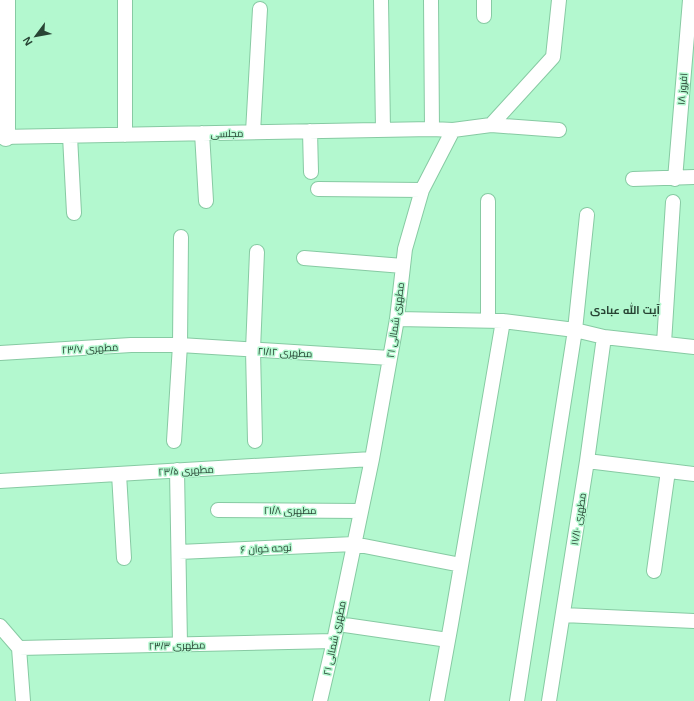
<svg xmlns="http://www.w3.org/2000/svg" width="694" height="701" viewBox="0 0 694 701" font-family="Arial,Cairo,sans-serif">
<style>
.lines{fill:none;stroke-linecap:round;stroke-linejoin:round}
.minor-casing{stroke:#87caa3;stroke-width:16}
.tertiary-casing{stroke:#87caa3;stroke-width:20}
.minor{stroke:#fff;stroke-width:14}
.tertiary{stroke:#fff;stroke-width:18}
.labels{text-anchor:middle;stroke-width:3;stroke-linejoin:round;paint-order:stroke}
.street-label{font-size:10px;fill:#284434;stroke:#b3f8cf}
.neighbourhood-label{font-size:11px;font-weight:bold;fill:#284434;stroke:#b3f8cf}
</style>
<rect width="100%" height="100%" fill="#b3f8cf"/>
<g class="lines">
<!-- minor casing -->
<g class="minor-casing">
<path id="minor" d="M381 0 383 130
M431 0 432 129
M484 16V0
M491 125 559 130
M310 131 311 172
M253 132 260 9
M202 133 206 201
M125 135V0
M70 136 74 213
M0 137 432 129 453 130
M633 179 694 177
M675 179 690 0
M318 189 422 190
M304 258 403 266
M397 319 503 321 575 330 604 337 694 347
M488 320V201
M664 343 673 202
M0 353 131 345H180L390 358
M174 441 180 345 181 237
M255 441 253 350 257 252
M587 461 694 474
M177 470 180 644
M119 474 124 558
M0 481 372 459
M218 510 361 511
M179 552 354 544 461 565
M654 571 668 471
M563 615 694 621
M338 624 448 640
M0 626 19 648 23 701
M19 648 334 641
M320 701 334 641 372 459 397 319 405 249 422 190 453 130 491 125 553 57 559 0
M437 701 451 624 503 321
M517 701 575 330 587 215
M549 701 587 461 604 337"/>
</g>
<!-- tertiary casing -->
<g class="tertiary-casing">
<path id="tertiary" d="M6 137V0"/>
</g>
<!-- minor -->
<use href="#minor" class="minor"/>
<!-- tertiary -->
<use href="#tertiary" class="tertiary"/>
</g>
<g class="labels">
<!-- street labels -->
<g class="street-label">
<text transform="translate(682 89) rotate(-85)" y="4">افروز ۱۸</text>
<text transform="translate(227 133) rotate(-1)" y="4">مجلسی</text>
<text transform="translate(395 320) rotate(-82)" y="4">مطهری شمالی ۲۱</text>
<text transform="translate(90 348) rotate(-3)" y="4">مطهری ۲۳/۷</text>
<text transform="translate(285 352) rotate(3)" y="4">مطهری ۲۱/۱۲</text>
<text transform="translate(186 470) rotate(-3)" y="4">مطهری ۲۳/۵</text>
<text x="290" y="514">مطهری ۲۱/۸</text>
<text transform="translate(578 519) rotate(-81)" y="4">مطهری ۱۷/۱۰</text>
<text transform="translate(266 548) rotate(-3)" y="4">نوحه خوان ۶</text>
<text transform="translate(334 638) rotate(-78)" y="4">مطهری شمالی ۲۱</text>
<text transform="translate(177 645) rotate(-1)" y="4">مطهری ۲۳/۳</text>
</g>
<!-- neighbourhood labels -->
<g class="neighbourhood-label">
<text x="625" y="314">آیت الله عبادی</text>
</g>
</g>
<!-- north arrow -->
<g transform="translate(36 36) rotate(238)" stroke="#b3f8cf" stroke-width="3" paint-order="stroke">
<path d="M0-3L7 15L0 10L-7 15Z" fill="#284434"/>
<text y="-6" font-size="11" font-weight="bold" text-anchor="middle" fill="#284434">N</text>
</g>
</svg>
